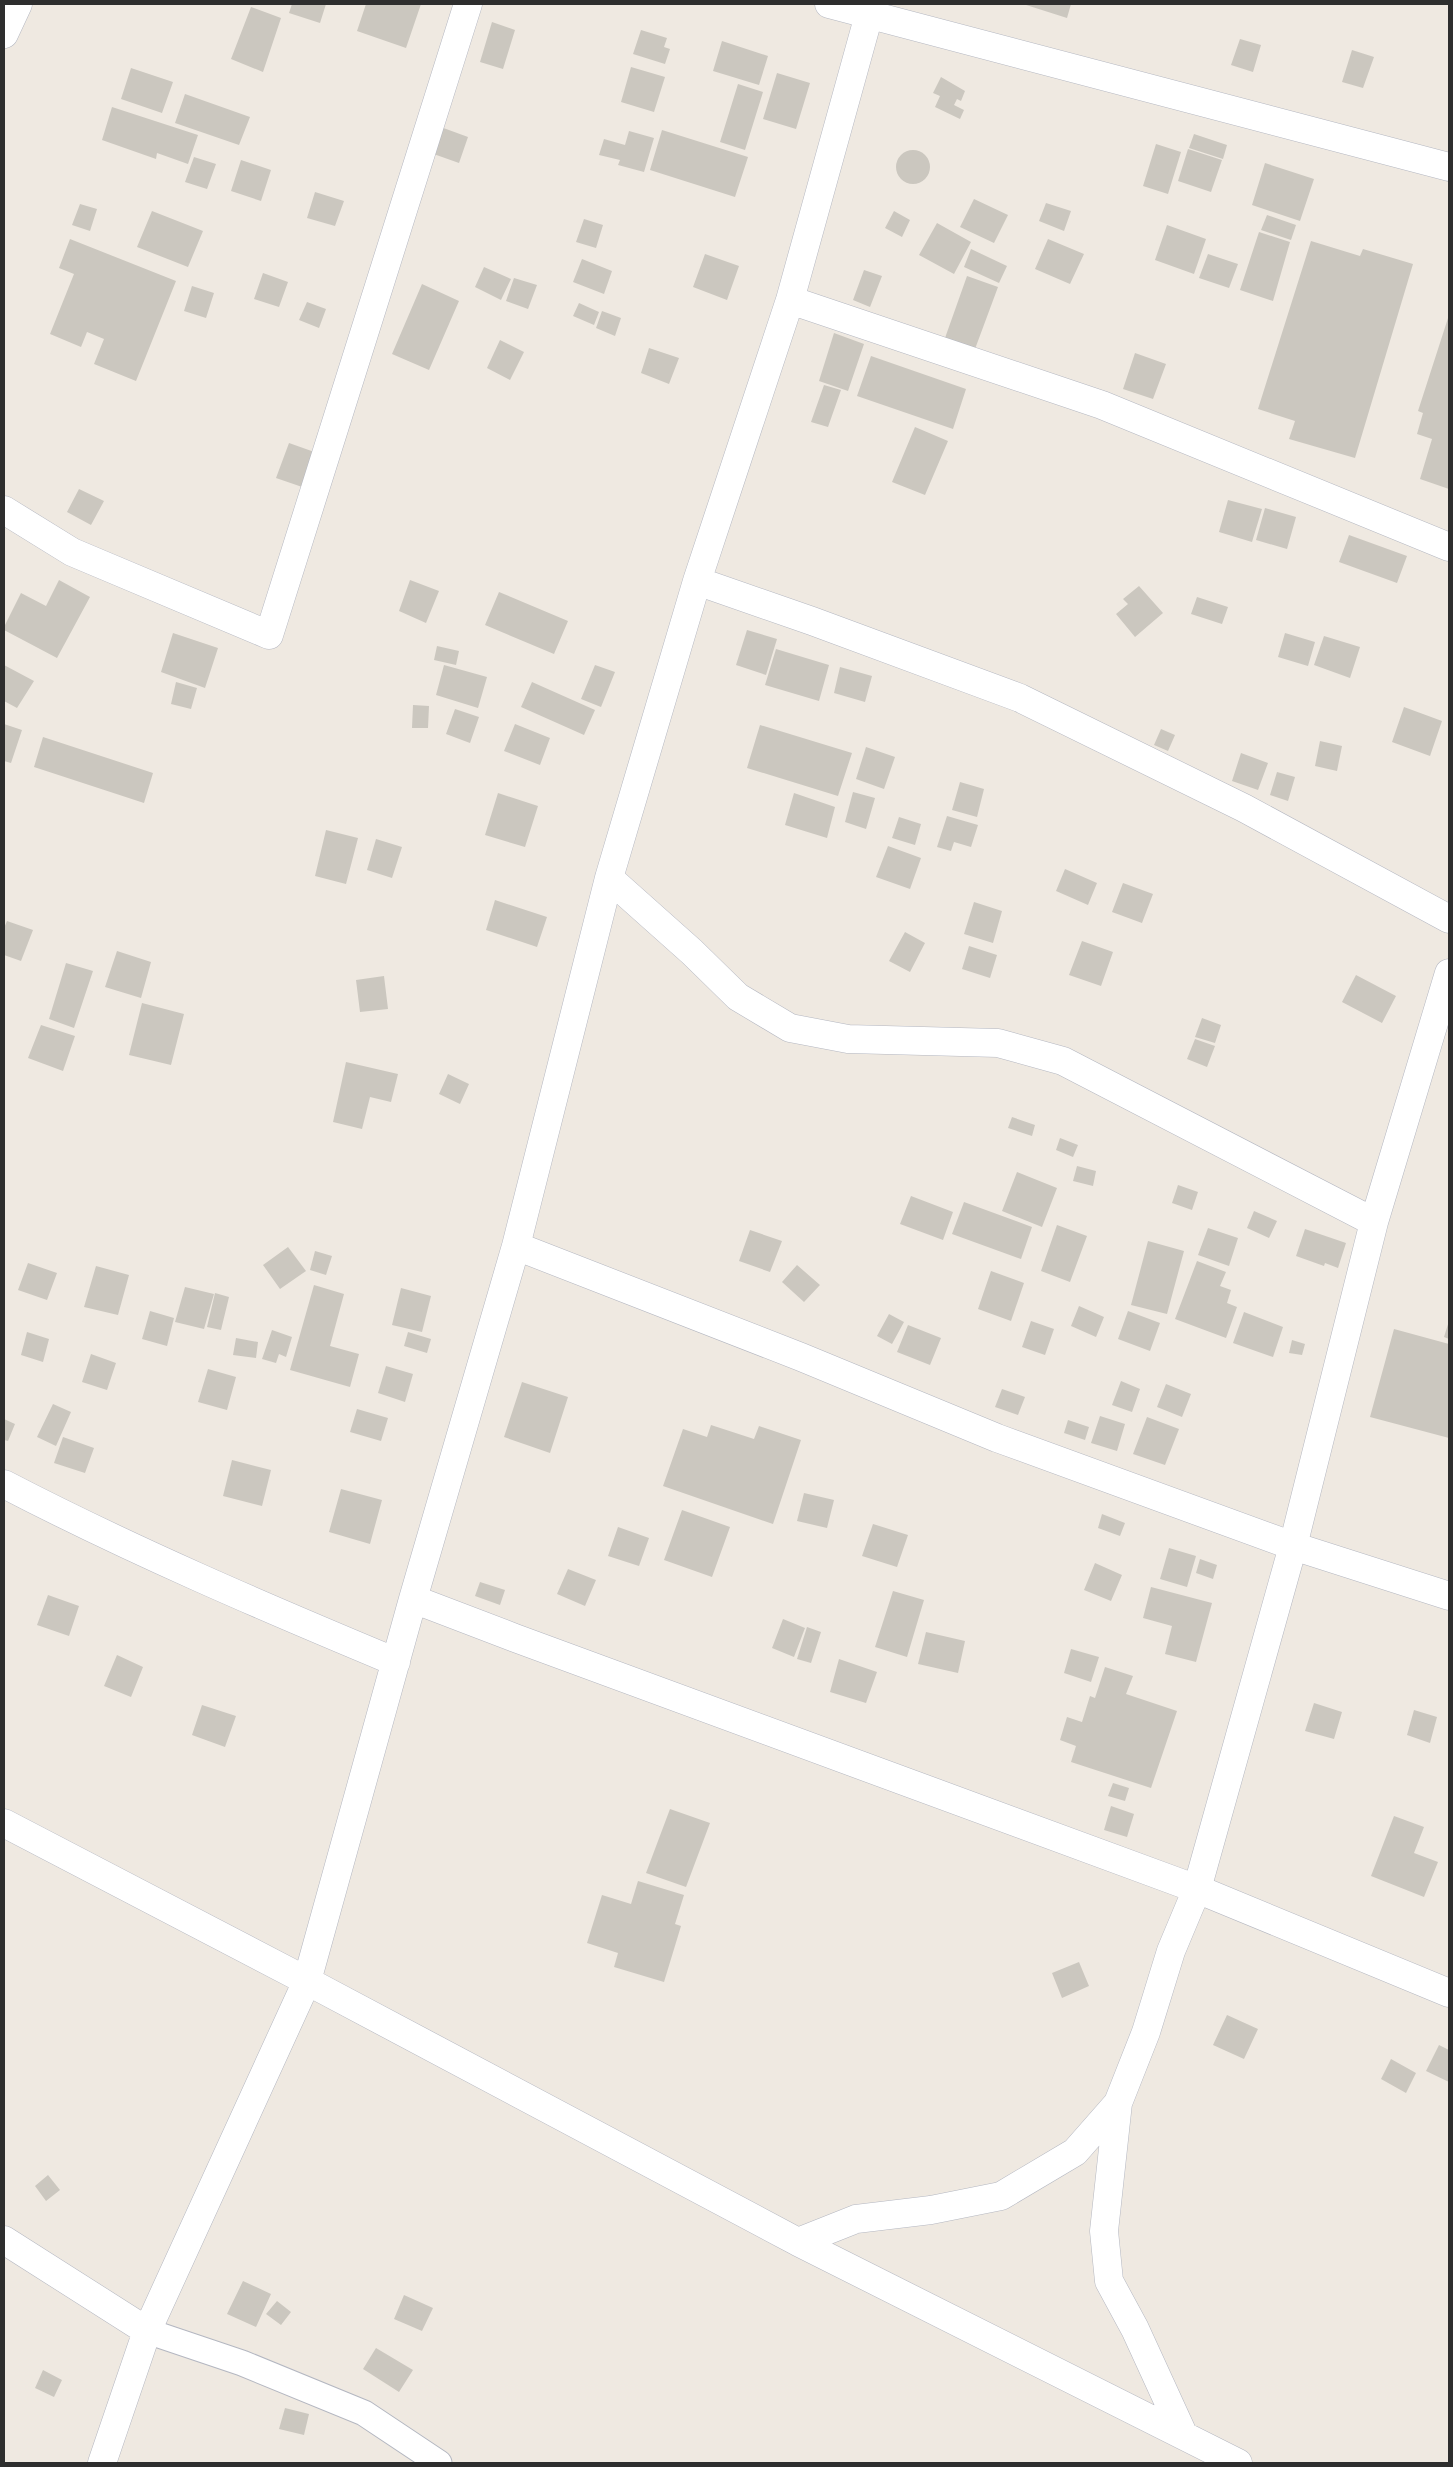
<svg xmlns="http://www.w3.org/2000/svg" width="1453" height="2467" viewBox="0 0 1453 2467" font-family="'Sofia Sans Condensed',sans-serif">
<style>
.building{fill:#cbc7bf}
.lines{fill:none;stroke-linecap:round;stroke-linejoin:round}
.lane-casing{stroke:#b4b7c1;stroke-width:27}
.street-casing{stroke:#b4b7c1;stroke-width:29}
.lane{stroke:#fff;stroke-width:25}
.street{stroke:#fff;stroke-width:28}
</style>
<rect width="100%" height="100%" fill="#efe9e1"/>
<!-- building -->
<path class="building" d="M292 4H326L320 23 289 13Z
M366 4H421L406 48 357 31Z
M1023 4H1071L1067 18Z
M251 7 281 18 263 72 231 59Z
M492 22 515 30 503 69 480 62Z
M641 30 667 38 664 47 670 49 665 64 633 54Z
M1240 39 1261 45 1253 72 1231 65Z
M722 41 768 56 759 85 713 71Z
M1352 50 1374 57 1363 88 1342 82Z
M631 67 665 77 654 112 621 102Z
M131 68 173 82 162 113 121 99Z
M777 73 810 83 796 129 763 119Z
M941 77 965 91 961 101 957 99 954 105 964 110 960 119 935 107 940 96 933 93Z
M738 84 763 92 745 150 720 142Z
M185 94 250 117 239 145 175 123Z
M112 107 198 135 188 164 157 153 156 159 102 140Z
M438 126 468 137 459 163 428 152Z
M662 130 748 157 735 197 650 170Z
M629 131 654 138 644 172 618 165 620 160 599 155 604 139 625 145Z
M1194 134 1227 145 1223 159 1189 148Z
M1156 144 1181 152 1168 194 1143 186Z
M1188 149 1222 160 1211 192 1178 181Z
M896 167a17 17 0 1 1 34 0a17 17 0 1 1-34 0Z
M194 157 216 164 207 189 185 182Z
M241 160 271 170 261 201 231 191Z
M1265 163 1314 179 1300 221 1252 205Z
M315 192 344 201 335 226 307 218Z
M974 199 1008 215 994 243 960 227Z
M1046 203 1071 211 1064 231 1039 221Z
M80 204 97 209 90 231 72 225Z
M152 211 203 231 188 267 137 247Z
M894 211 910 220 902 237 885 228Z
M1267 215 1296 225 1291 240 1261 230Z
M584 219 603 225 596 248 576 242Z
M937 223 971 242 954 274 919 255Z
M1167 225 1206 239 1194 274 1155 260Z
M1259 232 1290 242 1273 301 1240 290Z
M70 239 176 281 136 381 94 364 104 339 87 332 81 347 50 334 74 274 59 268Z
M1048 239 1084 254 1070 284 1035 269Z
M1311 241 1360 256 1363 249 1413 264 1355 458 1289 439 1295 421 1258 409Z
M971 249 1007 266 999 283 964 267Z
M705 254 739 266 727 300 693 287Z
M1208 254 1238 264 1229 288 1199 278Z
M582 259 612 271 604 294 573 282Z
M484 267 511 279 501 300 475 287Z
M864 270 882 276 870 307 853 300Z
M263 273 288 282 279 307 254 299Z
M967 276 998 287 975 349 945 338Z
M514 278 537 285 528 309 506 301Z
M422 284 459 301 429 370 392 354Z
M192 286 214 293 206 318 184 311Z
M307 302 326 309 319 328 299 320Z
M579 303 599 312 594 325 573 316Z
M602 311 621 318 615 336 596 328Z
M1449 315V489L1420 479 1432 439 1417 434 1423 413 1418 411Z
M834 333 864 344 848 391 819 381Z
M500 340 524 352 510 380 487 368Z
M649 348 679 358 669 384 641 373Z
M1135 353 1166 364 1153 399 1123 389Z
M871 356 966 389 953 429 857 396Z
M824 385 841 390 828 427 811 422Z
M915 427 948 441 925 495 892 482Z
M289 443 320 454 308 489 276 478Z
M79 489 104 501 91 525 67 512Z
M1228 500 1262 509 1252 542 1219 532Z
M1265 508 1296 517 1287 549 1256 540Z
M1349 535 1407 556 1397 583 1339 562Z
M59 580 90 597 57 658 4 630V627L21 593 46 606Z
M410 580 439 591 426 623 399 611Z
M1139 586 1163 613 1135 637 1116 614 1128 604 1123 599Z
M499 592 568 621 554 654 485 625Z
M1197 597 1228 607 1222 624 1191 614Z
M747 630 777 639 766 675 736 665Z
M173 633 218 648 205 688 161 672Z
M1285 633 1315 642 1308 666 1278 657Z
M1324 636 1360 647 1350 678 1314 665Z
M437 646 459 651 456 665 434 660Z
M776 649 829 665 819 701 765 685Z
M4 665 34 681 17 708 4 701Z
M444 665 487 677 478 708 436 695Z
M595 665 615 672 601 707 581 699Z
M840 667 872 676 865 702 834 693Z
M176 682 197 688 191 709 171 704Z
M532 682 595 710 584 735 521 707Z
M413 705 429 706 428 728H412Z
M1404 707 1442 721 1430 756 1392 742Z
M455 709 479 717 470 743 446 734Z
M4 724 22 730 11 763 4 761Z
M515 724 550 738 540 765 504 751Z
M760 725 852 753 838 796 747 768Z
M1161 729 1175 735 1168 751 1154 745Z
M43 737 153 773 144 803 34 767Z
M1320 741 1342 746 1337 771 1315 766Z
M866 747 895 757 884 789 856 779Z
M1241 753 1268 763 1258 790 1232 781Z
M1277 772 1295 777 1288 801 1270 795Z
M960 782 984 789 977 817 952 810Z
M853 792 875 798 866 829 845 822Z
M498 793 538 806 525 847 485 835Z
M794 793 835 807 827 838 785 825Z
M947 816 978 825 971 847 954 842 951 851 937 847Z
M899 817 921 824 915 845 892 838Z
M326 830 358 838 346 884 315 876Z
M376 839 402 847 392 878 367 870Z
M888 846 921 858 910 889 876 877Z
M1065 869 1097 883 1088 905 1056 891Z
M1123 883 1153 894 1142 923 1112 912Z
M495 900 547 917 537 947 486 930Z
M974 902 1002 911 993 943 964 934Z
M7 921 33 930 21 961 4 955V928Z
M905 932 925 943 910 972 889 961Z
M1082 941 1113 952 1101 986 1069 975Z
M969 946 997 955 990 978 962 969Z
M117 951 151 962 141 998 105 987Z
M66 963 93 971 74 1028 49 1019Z
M1356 975 1396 996 1382 1023 1342 1002Z
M384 976 388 1009 360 1012 356 980Z
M142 1003 184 1014 171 1065 129 1055Z
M1202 1018 1221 1025 1215 1043 1195 1037Z
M41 1025 75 1036 63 1071 28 1058Z
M1195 1039 1215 1046 1207 1067 1187 1059Z
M346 1062 398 1074 391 1102 370 1097 362 1129 333 1122Z
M448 1074 469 1084 460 1104 439 1094Z
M1012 1117 1035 1125 1032 1136 1008 1128Z
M1060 1138 1078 1145 1073 1157 1056 1150Z
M1077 1166 1096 1171 1093 1186 1073 1181Z
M1017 1172 1057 1188 1042 1227 1002 1211Z
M1178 1185 1198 1192 1192 1210 1172 1203Z
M911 1196 953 1212 943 1240 900 1224Z
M964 1202 1032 1227 1021 1259 952 1234Z
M1254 1211 1277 1221 1269 1238 1247 1228Z
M1057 1225 1087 1236 1070 1282 1041 1271Z
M1208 1228 1238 1238 1229 1266 1198 1255Z
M1305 1229 1346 1243 1338 1268 1325 1263 1324 1266 1296 1256Z
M750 1230 782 1241 770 1272 739 1261Z
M1148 1241 1184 1251 1167 1314 1131 1305Z
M288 1247 306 1271 280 1289 263 1265Z
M315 1251 332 1256 326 1275 310 1270Z
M1197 1261 1226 1272 1220 1286 1231 1290 1227 1303 1237 1307 1226 1338 1175 1319Z
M28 1263 57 1273 47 1300 18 1290Z
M797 1265 820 1285 804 1302 782 1282Z
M96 1266 129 1275 118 1315 84 1307Z
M991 1271 1024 1283 1011 1321 978 1309Z
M314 1285 344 1294 330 1346 359 1354 350 1387 290 1370Z
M185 1287 214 1294 204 1329 175 1322Z
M401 1288 431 1296 422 1332 392 1325Z
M215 1293 229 1297 221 1330 207 1327Z
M1079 1306 1104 1317 1096 1337 1071 1326Z
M150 1311 174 1318 167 1346 142 1339Z
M1128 1311 1160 1323 1150 1351 1118 1339Z
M1244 1312 1283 1327 1273 1357 1233 1343Z
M889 1314 904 1322 892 1344 877 1336Z
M1031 1321 1054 1329 1045 1355 1022 1347Z
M1449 1321V1339L1444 1337Z
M908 1325 941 1338 930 1365 897 1352Z
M1394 1329 1449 1344V1438L1370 1417Z
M272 1330 292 1337 286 1357 279 1354 276 1363 262 1359Z
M27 1332 49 1339 43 1362 21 1355Z
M408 1332 431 1339 427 1353 404 1346Z
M236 1338 258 1342 256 1358 233 1355Z
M1292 1340 1305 1344 1302 1355 1289 1353Z
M91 1354 116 1363 107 1390 82 1382Z
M386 1366 413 1374 405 1402 378 1393Z
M208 1369 236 1377 227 1410 198 1402Z
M1121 1381 1140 1389 1132 1412 1112 1405Z
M522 1382 568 1397 550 1453 504 1437Z
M1166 1384 1191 1394 1182 1417 1157 1407Z
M1002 1389 1025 1397 1018 1415 995 1407Z
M53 1404 71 1412 56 1446 37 1437Z
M357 1409 388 1418 381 1441 350 1432Z
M1100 1416 1125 1424 1117 1451 1091 1443Z
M1147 1417 1179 1429 1165 1465 1133 1454Z
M4 1419 15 1424 8 1441 4 1440Z
M1068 1420 1089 1427 1085 1440 1064 1433Z
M711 1425 754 1439 759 1426 801 1440 773 1524 663 1486 683 1429 707 1437Z
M63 1437 94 1448 85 1473 54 1463Z
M232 1460 271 1470 262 1506 223 1496Z
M341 1489 382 1500 370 1544 329 1532Z
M804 1493 834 1500 827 1528 797 1521Z
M682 1510 730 1527 712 1577 664 1560Z
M1102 1514 1125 1523 1120 1536 1098 1528Z
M873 1524 908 1535 897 1567 862 1556Z
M618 1527 649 1538 639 1566 608 1556Z
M1169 1548 1196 1556 1187 1587 1160 1579Z
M1200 1559 1217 1565 1213 1579 1196 1573Z
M1095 1563 1122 1575 1111 1601 1084 1590Z
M568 1569 596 1580 585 1606 557 1594Z
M480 1582 505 1590 500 1605 475 1596Z
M1151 1587 1212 1603 1196 1662 1165 1654 1172 1626 1143 1618Z
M893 1591 924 1600 907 1657 875 1647Z
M48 1595 79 1606 69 1636 37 1625Z
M783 1619 805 1628 794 1657 772 1648Z
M807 1627 821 1632 811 1663 797 1659Z
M926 1632 965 1641 958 1673 918 1664Z
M1071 1649 1099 1657 1091 1682 1064 1673Z
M117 1655 143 1667 131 1697 104 1686Z
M839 1659 877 1672 866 1703 830 1692Z
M1105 1667 1133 1676 1126 1694 1177 1711 1151 1788 1071 1762 1076 1746 1060 1740 1067 1717 1082 1722 1090 1696 1095 1698Z
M1314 1703 1342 1712 1334 1739 1305 1731Z
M202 1705 236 1716 225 1747 192 1735Z
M1414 1710 1437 1717 1430 1743 1407 1735Z
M1113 1783 1129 1788 1125 1801 1108 1796Z
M1111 1806 1134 1814 1127 1837 1104 1830Z
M670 1809 710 1823 686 1887 646 1873Z
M1394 1816 1424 1827 1414 1853 1438 1862 1424 1897 1371 1876Z
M638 1881 684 1895 675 1924 681 1926 664 1982 614 1967 618 1953 587 1943 602 1895 631 1904Z
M1079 1962 1089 1986 1062 1998 1052 1973Z
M1227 2015 1258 2029 1244 2059 1213 2045Z
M1439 2045 1449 2050V2082L1426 2071Z
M1391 2059 1416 2073 1406 2093 1381 2079Z
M48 2175 60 2190 46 2201 35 2186Z
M243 2281 271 2294 256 2327 227 2314Z
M404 2295 433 2308 422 2331 394 2319Z
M277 2301 291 2312 281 2325 266 2314Z
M376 2348 413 2370 399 2392 363 2369Z
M43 2370 62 2380 54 2397 35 2388Z
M285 2408 309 2414 304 2435 279 2429Z"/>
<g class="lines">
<!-- lane casing -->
<g class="lane-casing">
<path id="lane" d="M147 2331 242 2363 364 2413 439 2463"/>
</g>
<!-- street casing -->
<g class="street-casing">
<path id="street" d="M829 4 1449 167
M4 34 18 4
M790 300 1102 405 1449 547
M4 510 72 552 269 635 468 4
M697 581 812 621 1020 698 1244 808 1449 919
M609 878 692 952 738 997 790 1028 848 1039 998 1043 1063 1061 1374 1222
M516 1246 801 1357 997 1438 1293 1546 1449 1596
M4 1484C131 1550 264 1607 396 1662
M413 1599 515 1638 1197 1889 1449 1993
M4 1823 307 1981 798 2242 1238 2463
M1118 2103 1104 2231 1109 2281 1135 2329 1184 2436
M4 2240 147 2331
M798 2242 856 2219 931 2210 1001 2196 1075 2152 1118 2103 1146 2032 1171 1951 1197 1889 1293 1546 1374 1222 1449 973
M102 2463 147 2331 307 1981 413 1599 516 1246 609 878 697 581 790 300 872 4"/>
</g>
<!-- lane -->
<use href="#lane" class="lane"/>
<!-- street -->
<use href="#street" class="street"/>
</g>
<!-- border -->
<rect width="1453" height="2467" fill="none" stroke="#2e2e2e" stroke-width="10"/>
</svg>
